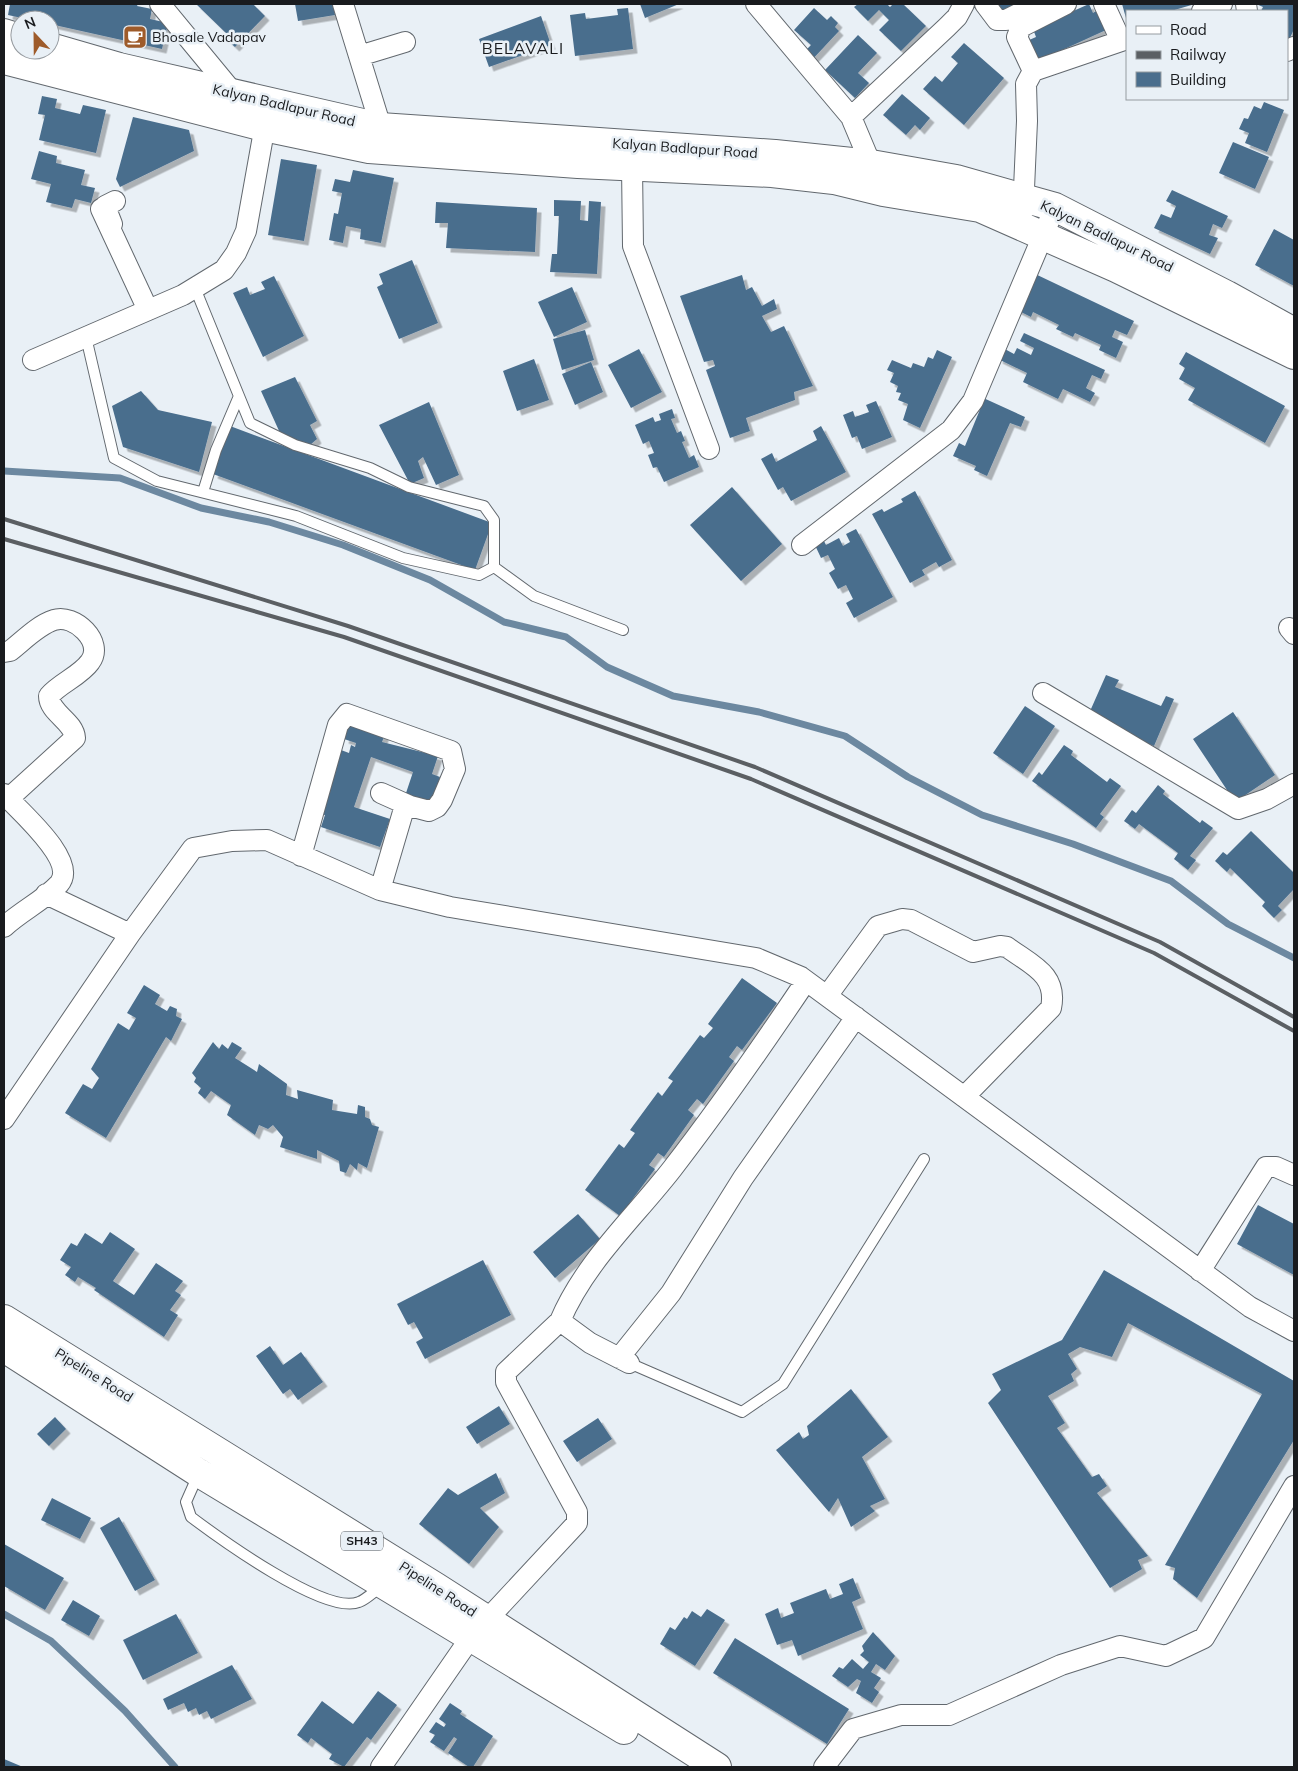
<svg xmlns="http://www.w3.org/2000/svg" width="1298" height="1771" viewBox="0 0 1298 1771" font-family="Mulish,sans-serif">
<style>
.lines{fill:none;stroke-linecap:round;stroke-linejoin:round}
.stream{stroke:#6c88a0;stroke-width:7}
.building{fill:#4a6e8d;filter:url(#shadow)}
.lane-casing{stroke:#62686e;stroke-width:12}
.street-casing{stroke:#62686e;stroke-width:22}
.secondary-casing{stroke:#62686e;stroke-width:30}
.primary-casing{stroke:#62686e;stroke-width:30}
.lane{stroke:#fff;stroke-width:10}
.street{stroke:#fff;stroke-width:20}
.secondary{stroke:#fff;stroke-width:28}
.primary{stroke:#fff;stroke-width:28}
.rail{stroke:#5b5f63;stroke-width:4}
.labels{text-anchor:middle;stroke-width:5;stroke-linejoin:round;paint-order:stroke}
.shield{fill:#e9f0f6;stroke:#575b5f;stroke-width:1}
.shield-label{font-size:12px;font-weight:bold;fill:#191b1e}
.poi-label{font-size:14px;fill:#191b1e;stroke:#e9f0f6;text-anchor:start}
.street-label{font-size:14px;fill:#191b1e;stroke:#e9f0f6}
.quarter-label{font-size:16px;letter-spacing:1px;fill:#191b1e;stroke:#e9f0f6}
</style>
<defs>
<filter id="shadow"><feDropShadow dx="4.5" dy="4.5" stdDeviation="0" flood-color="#0004"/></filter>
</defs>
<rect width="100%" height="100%" fill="#e9f0f6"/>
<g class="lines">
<!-- stream -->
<path class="stream" d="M4 471 120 478 201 508 269 522 343 545 430 580 504 622 566 637 607 667 673 696 759 712 845 736 908 777 982 815 1073 844 1171 881 1228 924 1294 958
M4 1614 51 1641 125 1711 175 1767"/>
</g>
<!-- building -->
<path class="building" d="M10 4H138L137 6 152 9 150 19 168 23 162 49 50 24V20H31L8 15Z
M196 4H253L265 16 235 47 224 37 227 34Z
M295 4H333L335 15 298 21Z
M640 4H679L645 18Z
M858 4H887L890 7 893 4H903L926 26 901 51 879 30 889 20 879 10 868 21 854 7Z
M995 4H1018L1001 14Z
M1089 4 1093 13 1098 10 1106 30 1036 62 1027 41 1036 37 1033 29Z
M1122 4H1195L1171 11H1127L1126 18Z
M1256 4H1294V29L1287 45V11H1261L1263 7Z
M628 8 633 49 575 56 570 15 585 13 586 19 618 15 617 9Z
M814 8 827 20 831 16 838 23 835 27 839 31 810 62 802 54 811 45 794 30Z
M541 16 551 45 489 67 479 39Z
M858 35 877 53 858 73 869 83 855 98 825 70Z
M964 43 1004 78 964 125 923 89 935 76 942 82 958 63 951 57Z
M902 94 930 118 920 130 915 125 906 135 883 115Z
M42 96 57 99 55 108 80 114 83 105 106 110 96 153 39 140 45 115 38 114Z
M1264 102 1284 110 1267 152 1245 143 1249 133 1239 129 1244 118 1248 119 1254 106 1261 109Z
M133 117 189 130 194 151 120 187 116 179Z
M1233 142 1269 157 1255 189 1219 173Z
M39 151 57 156 56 163 85 170 81 185 95 188 91 203 75 199 72 208 46 202 51 184 31 179Z
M281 159 317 165 304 241 268 235Z
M353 170 394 178 381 243 360 239 361 229 346 226 343 243 329 240 334 213 338 214 342 193 332 191 335 179 350 182Z
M1172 190 1228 216 1222 228 1213 224 1209 235 1218 238 1210 254 1154 228 1161 214 1171 218 1176 206 1166 201Z
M554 200 581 201 580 220 588 221 589 201 601 202 597 274 550 272 552 254H557L559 216H554Z
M436 202 537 208 535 252 446 248 448 223H435Z
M1274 229 1294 240V286L1255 265Z
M412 260 438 323 399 339 377 287 383 284 379 274Z
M1031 272 1134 321 1127 335 1115 330 1112 337 1123 342 1116 358 1099 350 1101 345 1075 333 1073 337 1056 329 1059 325 1033 312 1031 317 1013 308Z
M742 275 746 290 752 287 762 306 774 299 777 309 762 316 771 332 784 326 813 386 794 392 795 400 746 418 750 431 730 438 706 370 715 366 713 360 704 362 680 296Z
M274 276 304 336 263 357 233 293 247 287 250 295 265 289 261 282Z
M572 287 587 322 554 337 538 302Z
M585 330 594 360 562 370 553 339Z
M1024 333 1105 370 1101 379 1092 375 1086 388 1095 393 1090 402 1063 389 1058 399 1023 382 1027 373 998 359 1003 348 1014 354 1017 348 1031 355 1034 348 1020 341Z
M639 349 662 392 631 408 608 365Z
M937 350 952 357 920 428 903 420 908 404 898 400 901 393 896 392 898 386 890 382 894 373 887 370 892 360 911 368 913 363 924 367 928 357 933 359Z
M1186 352 1285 406 1265 443 1188 400 1195 388 1179 379 1185 368 1179 364Z
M534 359 549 400 517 411 503 371Z
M591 362 603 392 575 405 562 374Z
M295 377 317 421 310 425 317 439 310 445 280 433 261 391Z
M141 391 158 410 212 422 199 472 123 447 112 406Z
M979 396 1025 417 1021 427 1010 423 987 476 974 470 976 466 953 456 959 443 965 446 981 407 976 405Z
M876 401 892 437 862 449 857 436 852 438 843 415 853 411 855 417 869 412 866 405Z
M429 402 459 475 436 485 423 457 418 461 424 478 410 484 379 425Z
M672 409 675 418 671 419 677 433 681 431 685 441 682 442 689 458 694 455 699 467 664 482 657 467 653 468 648 455 654 453 649 441 643 444 635 425 653 417 655 422 661 420 659 414Z
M230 426 492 523 475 570 213 474Z
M821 426 846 472 791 501 783 487 778 490 761 459 772 453 776 462 817 440 813 431Z
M732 487 782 544 741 581 690 525Z
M915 491 952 560 939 567 936 562 922 570 925 575 910 583 872 514 882 509 884 512 903 502 901 499Z
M856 529 893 597 854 618 846 603 853 599 846 585 838 589 829 573 835 569 828 555 821 558 814 543 823 539 826 545 839 538 843 546 850 542 846 534Z
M1106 675 1119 680 1115 687 1161 706 1166 696 1174 699 1154 746 1087 718Z
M1025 706 1055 726 1023 774 993 753Z
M1233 712 1275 775 1235 802 1193 739Z
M350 722 385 734 382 742 438 756 432 774 440 777 431 805 405 796 413 772 371 757 354 807 390 819 380 847 321 827 325 815 320 814 341 750 349 753 351 745 355 747 356 743 344 739Z
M1064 745 1073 751 1071 755 1107 782 1110 778 1121 786 1100 814 1104 817 1096 828 1032 781 1039 772 1042 775Z
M1158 785 1165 791 1163 794 1200 823 1202 820 1213 828 1190 856 1196 860 1188 870 1174 859 1178 853 1139 824 1135 829 1124 821 1132 810 1136 813Z
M1251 831 1294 873V889L1278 906 1282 910 1274 918 1262 906 1265 902 1230 868 1227 872 1215 861 1223 852 1227 855Z
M742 978 777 1003 742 1050 737 1046 729 1057 734 1061 703 1104 697 1099 688 1110 694 1115 664 1157 658 1153 649 1165 655 1169 620 1216 585 1190 619 1144 624 1148 635 1133 630 1130 658 1092 662 1096 673 1081 668 1078 700 1035 704 1038 713 1028 708 1024Z
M144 985 160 995 155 1004 167 1011 170 1006 177 1009 176 1016 182 1019 171 1041 166 1037 106 1138 65 1113 83 1084 92 1089 99 1078 91 1069 118 1023 129 1030 136 1018 127 1013Z
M213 1042 219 1049 222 1044 228 1049 232 1042 242 1048 235 1058 257 1072 259 1064 287 1084 286 1095 298 1099 297 1090 333 1100 332 1110 357 1114 358 1105 365 1107V1117L370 1119 372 1125 379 1127 367 1168 358 1163 357 1170 350 1164 346 1173 340 1171 339 1161 317 1150V1159L280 1147 283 1137 273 1125 268 1129 259 1125 255 1135 227 1115 231 1105 211 1091 205 1099 198 1093 201 1088 194 1082 196 1078 192 1073Z
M1258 1205 1294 1224V1275L1237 1244Z
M578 1214 600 1239 555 1278 533 1252Z
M110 1232 135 1249 113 1281 134 1295 156 1263 183 1281 175 1291 181 1295 170 1310 178 1315 164 1337 94 1290 96 1288 78 1277 75 1282 65 1275 71 1267 60 1260 71 1243 77 1246 85 1233 102 1244Z
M483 1260 511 1315 425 1359 416 1342 423 1338 414 1322 408 1325 397 1304Z
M1104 1270 1294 1381V1440L1197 1598 1173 1579 1175 1568 1165 1565 1262 1394 1128 1323 1112 1357 1080 1347 1068 1354 1077 1369 1071 1374 1074 1381 1048 1396 1065 1423 1057 1428 1092 1477 1099 1474 1107 1486 1097 1493 1148 1556 1138 1560 1142 1569 1110 1588 988 1403 1001 1390 992 1374 1062 1340Z
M270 1346 283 1365 301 1352 323 1382 298 1400 290 1389 283 1394 256 1356Z
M851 1389 888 1437 862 1457 885 1499 870 1506 875 1511 851 1527 838 1498 829 1512 776 1450 799 1432 803 1439 809 1435 807 1426Z
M499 1406 510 1424 477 1444 466 1427Z
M55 1417 66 1429 49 1446 37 1434Z
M598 1418 612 1439 577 1462 563 1441Z
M496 1473 505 1493 480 1508 499 1527 469 1564 419 1524 448 1488 458 1495Z
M52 1498 91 1518 80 1539 41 1520Z
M119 1517 155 1580 135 1591 100 1528Z
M4 1544 64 1578 45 1610 4 1586Z
M853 1578 861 1598 852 1602 863 1629 798 1656 792 1640 777 1645 765 1614 778 1608 781 1618 794 1613 790 1603 826 1589 830 1599 843 1594 839 1584Z
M73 1600 100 1616 89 1636 61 1620Z
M707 1609 725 1620 695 1666 660 1644 670 1627 675 1630 684 1617 687 1619 692 1611 701 1617Z
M176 1614 198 1653 143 1680 123 1640Z
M873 1632 895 1656 885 1670 876 1664 871 1672 881 1678 874 1688 879 1692 872 1703 856 1693 861 1681 857 1679 848 1687 832 1676 839 1667 843 1669 852 1659 863 1669 869 1662 860 1655 864 1651 862 1646Z
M735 1638 849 1709 827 1744 713 1673Z
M232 1665 252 1699 211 1719 207 1711 199 1715 196 1708 188 1712 184 1703 168 1710 163 1699Z
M378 1691 397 1705 371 1740 367 1737 344 1767 329 1759 332 1754 311 1738 308 1743 297 1735 322 1701 353 1724Z
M450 1703 462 1711 460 1714 493 1736 473 1767H469L448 1753 457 1739 454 1737 444 1751 430 1742 435 1735 429 1732 436 1722 444 1727 446 1724 439 1719Z
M4 1759 23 1767H4Z"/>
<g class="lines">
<!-- lane casing -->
<g class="lane-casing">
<path id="lane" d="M195 288 250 423 295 445 370 468 409 487 484 506 494 520V567L534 596 623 630
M86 337 114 458 157 481 296 516 403 558 479 575 494 567
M203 492 216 450 239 396
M629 1363 742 1412 783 1384 924 1159
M198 1475 186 1502 191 1517C219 1538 326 1616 359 1602 367 1599 374 1591 381 1587"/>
</g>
<!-- street casing -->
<g class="street-casing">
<path id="street" d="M160 4 236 96
M343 4 384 137
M756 4 851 117 875 174
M985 4 997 20H1006L1036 5
M1104 4 1121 41
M1246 4 1247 11
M1202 11 1222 4
M1287 51 1294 47
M359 56 405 42
M1033 71 1017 37 1021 27 1066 4
M851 117 947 27 957 17 964 4
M626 154 632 166 633 246 709 449
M101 209 148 310
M1023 211 1027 121 1026 84 1033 71 1127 39
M112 224 105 206 115 201
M33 360 183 295 224 270 236 253 246 231 267 114
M802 545 951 430 973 401 1055 207
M1289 628 1294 634
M4 652 10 651C23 641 38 625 54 620 74 613 105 642 90 662 80 676 60 683 49 696 49 713 74 721 75 738L8 799
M1043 693 1238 809 1267 799 1294 784
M381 793 410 806
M4 794C19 811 79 861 59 884 43 901 21 911 4 927
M301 856 338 725 347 714 451 751 455 769 442 800 437 807 429 811 410 806 403 812 380 890
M46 894 130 934
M827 996 878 926 902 919 911 920 973 952 1000 946 1007 947C1031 965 1058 974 1051 1008L964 1097
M4 1119 130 934 193 848 232 841 267 840 380 890 450 907 756 958 801 977 1250 1307 1294 1331
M1200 1271 1266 1167H1276L1294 1175
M560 1321C585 1262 633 1219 672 1169 719 1108 763 1045 806 981
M619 1358 671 1293 743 1178 856 1017
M381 1767 471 1637 577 1523V1512L506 1382V1372L560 1321 590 1343 629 1363
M824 1767 853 1729 901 1715H949L1061 1665 1120 1646 1166 1656 1204 1638 1294 1486"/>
</g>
<!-- secondary casing -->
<g class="secondary-casing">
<path id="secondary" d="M4 33 20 38
M50 47 119 67 380 127 775 154 871 164 956 179 1055 207 1227 295 1294 332
M4 60 264 127 369 149 578 164 772 173 834 180 883 192 980 208 1116 268 1294 355"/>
</g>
<!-- primary casing -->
<g class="primary-casing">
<path id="primary" d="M4 1319 436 1587 717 1767
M4 1348 199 1473 624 1730"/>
</g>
<!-- lane -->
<use href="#lane" class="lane"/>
<!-- street -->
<use href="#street" class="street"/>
<!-- secondary -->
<use href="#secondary" class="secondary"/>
<!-- primary -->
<use href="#primary" class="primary"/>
<!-- rail -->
<path class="rail" d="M4 519 348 626 755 767 1160 942 1294 1017
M4 539 344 637 751 779 1154 953 1294 1031"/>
</g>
<!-- icons -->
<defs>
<g id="cafe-square" transform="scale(1.25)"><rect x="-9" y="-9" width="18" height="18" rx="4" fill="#9e5b2a" stroke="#e9f0f6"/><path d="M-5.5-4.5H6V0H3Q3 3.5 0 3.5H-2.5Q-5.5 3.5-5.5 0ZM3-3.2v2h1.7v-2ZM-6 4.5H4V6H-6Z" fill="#fff"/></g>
</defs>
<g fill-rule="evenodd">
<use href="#cafe-square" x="135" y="37"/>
</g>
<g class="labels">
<!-- shield labels -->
<rect class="shield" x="341" y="1531.5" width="42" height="19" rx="4"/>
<g class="shield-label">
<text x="362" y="1545">SH43</text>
</g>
<!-- poi labels -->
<g class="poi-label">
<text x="152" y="42">Bhosale Vadapav</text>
</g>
<!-- street labels -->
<g class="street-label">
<text transform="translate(284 105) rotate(13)" y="5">Kalyan Badlapur Road</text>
<text transform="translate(685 148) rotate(4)" y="5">Kalyan Badlapur Road</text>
<text transform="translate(1107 236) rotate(26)" y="5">Kalyan Badlapur Road</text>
<text transform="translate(94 1375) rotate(32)" y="5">Pipeline Road</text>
<text transform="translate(438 1589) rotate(33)" y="5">Pipeline Road</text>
</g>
<!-- quarter labels -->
<g class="quarter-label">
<text x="523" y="54">BELAVALI</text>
</g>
</g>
<!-- border -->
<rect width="1298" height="1771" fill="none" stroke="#191b1e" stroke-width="10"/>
<!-- legend -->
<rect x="1126" y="10" width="162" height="90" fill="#e9f0f6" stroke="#969ba0"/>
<rect x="1136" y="26" width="25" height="8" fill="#ffffff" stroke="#969ba0"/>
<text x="1170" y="35" font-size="15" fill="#191b1e">Road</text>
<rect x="1136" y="51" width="25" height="8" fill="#5b5f63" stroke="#969ba0"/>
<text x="1170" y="60" font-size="15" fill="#191b1e">Railway</text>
<rect x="1136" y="72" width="25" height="15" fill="#4a6e8d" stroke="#969ba0"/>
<text x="1170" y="85" font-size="15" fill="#191b1e">Building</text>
<!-- north arrow -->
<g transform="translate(35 35) rotate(338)"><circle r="24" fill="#e9f0f6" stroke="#969ba0"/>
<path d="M0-4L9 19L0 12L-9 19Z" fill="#9e5b2a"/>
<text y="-8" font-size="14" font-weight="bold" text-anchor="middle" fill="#191b1e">N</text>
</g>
</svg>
